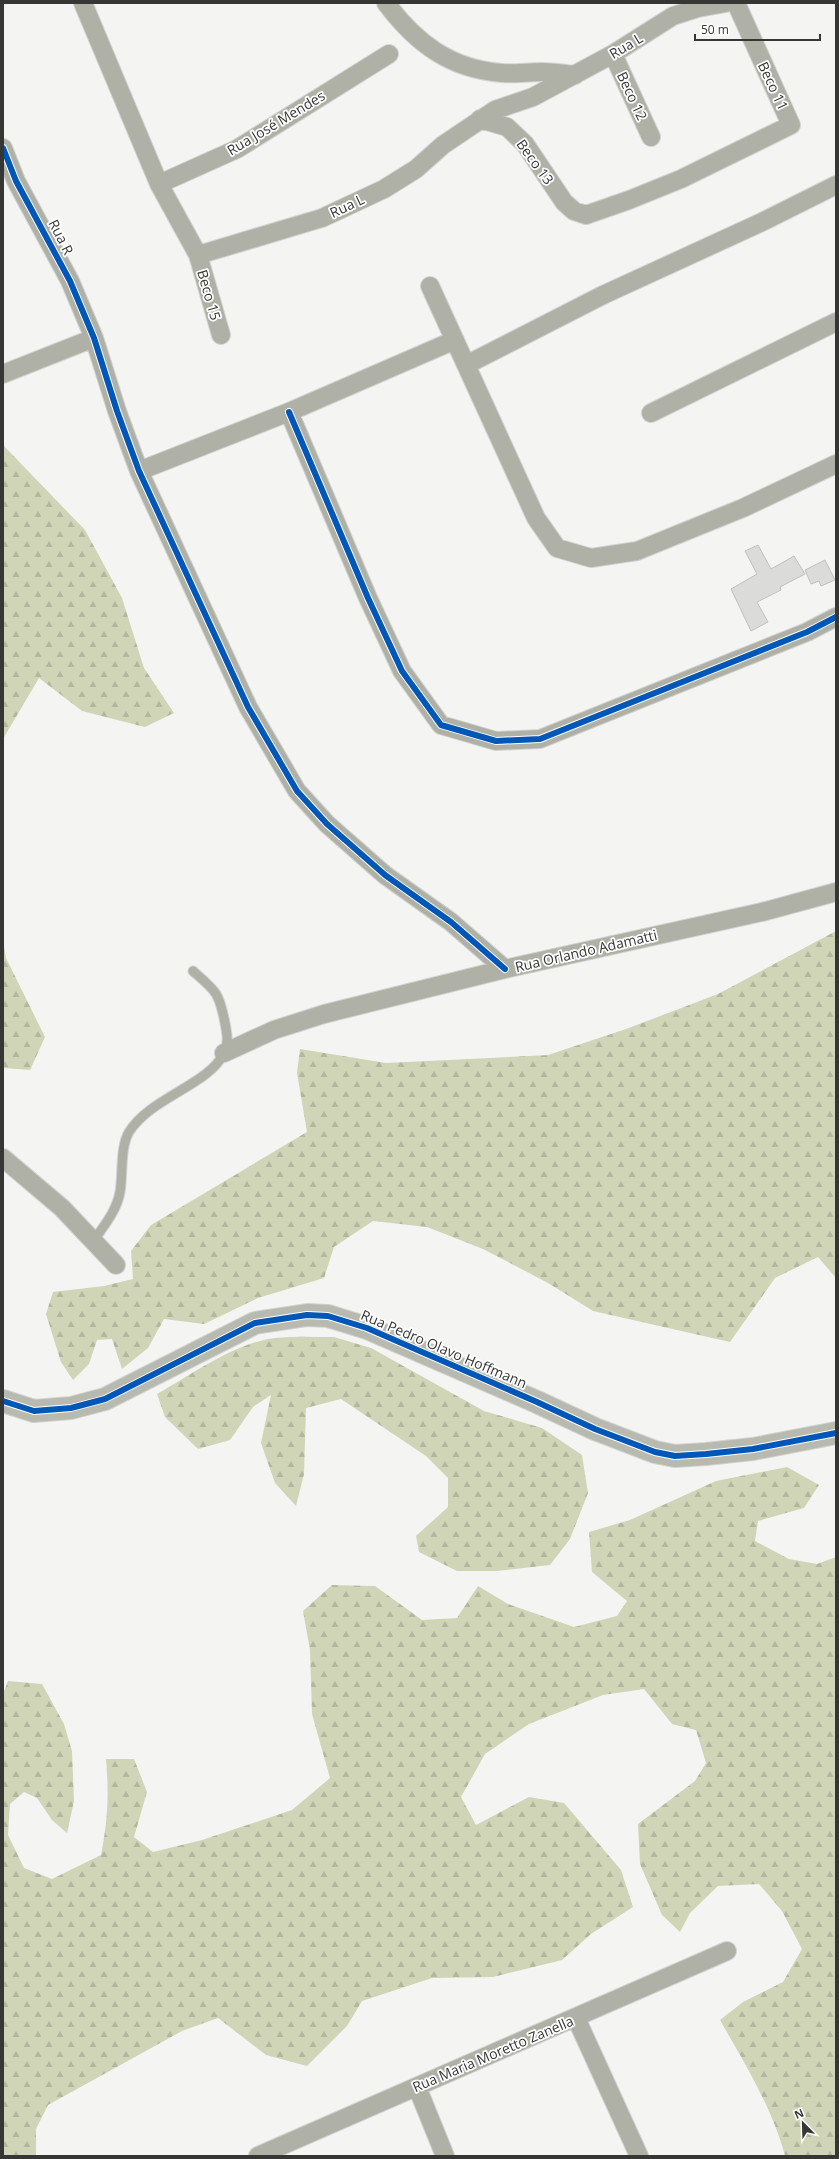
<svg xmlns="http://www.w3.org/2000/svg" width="839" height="2159" viewBox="0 0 839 2159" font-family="'Open Sans',sans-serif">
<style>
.forest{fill:url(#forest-firs)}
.building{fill:#dbdcda;stroke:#c0c1bf}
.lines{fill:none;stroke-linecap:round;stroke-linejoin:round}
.lane-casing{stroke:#d2d2d1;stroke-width:11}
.street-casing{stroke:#d2d2d1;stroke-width:20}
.secondary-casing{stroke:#d2d2d1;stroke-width:24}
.lane{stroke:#afb1a6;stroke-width:9}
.street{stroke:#afb1a6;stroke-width:18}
.secondary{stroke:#b8bab0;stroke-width:22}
.cycleway-casing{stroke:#fff;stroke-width:8}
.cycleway{stroke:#0057b8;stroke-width:6}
.labels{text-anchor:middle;stroke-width:3.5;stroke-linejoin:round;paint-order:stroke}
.street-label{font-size:14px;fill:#363735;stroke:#fff}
</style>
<defs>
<pattern id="forest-firs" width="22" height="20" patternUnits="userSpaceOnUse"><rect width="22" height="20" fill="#cfd5b6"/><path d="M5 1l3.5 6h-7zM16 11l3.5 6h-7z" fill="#b2b79d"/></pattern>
</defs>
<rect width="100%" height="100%" fill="#f4f5f2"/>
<!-- forest -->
<path class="forest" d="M3 445 85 530 122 598 144 668 174 713 145 727 82 711 39 678 3 739Z
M836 931V1278L818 1257 775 1278 730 1342 593 1311 548 1283 483 1249 427 1227 373 1221 334 1247 324 1278 258 1298 204 1324 164 1319 148 1348 122 1369 112 1339 97 1340 89 1364 73 1380 61 1362 46 1314 53 1292 104 1286 133 1279 131 1251 151 1225 307 1132 297 1073 300 1049 386 1063 548 1055 626 1029 718 994Z
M3 940 6 958 45 1037 30 1070 3 1068Z
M334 1337 371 1348 484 1411 542 1428 582 1455 588 1493 570 1539 550 1565 497 1571H457L419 1552 416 1536 448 1507V1478L426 1456 341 1399 306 1408 304 1474 296 1506 275 1483 261 1443 271 1395 253 1407 230 1440 198 1449 165 1417 157 1394C193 1374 234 1343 275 1338 294 1336 315 1337 334 1337Z
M787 1467 819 1485 804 1508 758 1521 755 1541 789 1559 817 1564 836 1557V2156H785C772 2107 745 2064 720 2020L743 2002 783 1982 802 1949 782 1911 759 1884 718 1886 690 1913 680 1932 662 1915 640 1864 638 1824 695 1781 706 1763 696 1730 672 1724 644 1689 603 1695 529 1724 485 1754 461 1797 476 1825 529 1797 564 1803 621 1870 633 1907 591 1934 562 1960 493 1977 432 1978 362 2001 347 2026 307 2066 266 2055 218 2018 182 2031 48 2105 36 2129V2156H3V1694L8 1681 42 1684 64 1724 72 1751 74 1801 67 1833 52 1820 37 1798 24 1792 10 1804 8 1835 24 1868 52 1879 101 1855C108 1819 109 1795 106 1759H134L147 1792 134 1837 153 1852 202 1840 292 1810 330 1778 312 1714 310 1650 303 1611 332 1585 375 1586 422 1620 457 1618 478 1586 508 1604 574 1627 617 1616 627 1601 592 1572 589 1532 630 1520 716 1481Z"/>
<!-- building -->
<path class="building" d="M758 545 771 569 794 556 805 574 780 587 781 590 757 602 768 622 751 631 731 589 757 574 745 551Z
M825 560 835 580 821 586 819 581 811 584 805 570Z"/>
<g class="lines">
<!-- lane casing -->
<g class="lane-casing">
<path id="lane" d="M94 1240C104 1226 117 1210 120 1192 123 1175 120 1147 129 1132 151 1097 209 1085 224 1053 229 1044 227 1033 225 1023 219 992 216 991 193 971"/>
</g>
<!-- street casing -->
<g class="street-casing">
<path id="street" d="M83 3 159 184 198 255 221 335
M386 3C416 43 450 69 502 73 515 74 528 72 542 72 553 72 564 74 575 75
M613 54 651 137
M480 119 507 127 525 144 564 202 574 211 586 215 629 200 681 179 791 125 736 3
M3 148 16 181 70 281 94 338 117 411 139 471 248 707 297 791 327 824 385 875 451 922 505 969
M159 184 237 149 389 54
M198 255 322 218 384 189 416 169 443 145 495 110 533 97 613 54 673 16 698 8 726 3
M430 286 536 518 557 548 591 558 637 551 743 508 836 464
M466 365 603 295 762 222 836 185
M3 374 94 338
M289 412 368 598 402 671 441 725 496 741 540 739 807 632 836 617
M651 413 836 322
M139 471 289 412 455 340
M224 1053 274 1030 324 1014 505 969 762 912 836 892
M3 1158 62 1208 116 1265
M576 2018 639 2156
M417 2087 445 2156
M258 2156 727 1951"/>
</g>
<!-- secondary casing -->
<g class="secondary-casing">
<path id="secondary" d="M3 1401 34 1411 71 1408 105 1399 255 1323 307 1315 328 1316 367 1328 537 1402 595 1429 655 1452 675 1456 706 1454 753 1449 836 1433"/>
</g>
<!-- lane -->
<use href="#lane" class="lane"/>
<!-- street -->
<use href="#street" class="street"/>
<!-- secondary -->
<use href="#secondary" class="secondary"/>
<!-- cycleway casing -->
<g class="cycleway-casing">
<path id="cycleway" d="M3 148 16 181 70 281 94 338 117 411 139 471 248 707 297 791 327 824 385 875 451 922 505 969
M289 412 368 598 402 671 441 725 496 741 540 739 807 632 836 617
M3 1401 34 1411 71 1408 105 1399 255 1323 307 1315 328 1316 367 1328 537 1402 595 1429 655 1452 675 1456 706 1454 753 1449 836 1433"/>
</g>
<!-- cycleway -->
<use href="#cycleway" class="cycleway"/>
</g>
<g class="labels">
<!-- street labels -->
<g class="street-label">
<text transform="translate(626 46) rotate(-31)" y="5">Rua L</text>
<text transform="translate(773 86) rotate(65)" y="5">Beco 11</text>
<text transform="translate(632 96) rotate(65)" y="5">Beco 12</text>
<text transform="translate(276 123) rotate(-31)" y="5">Rua José Mendes</text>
<text transform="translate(535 162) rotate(54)" y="5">Beco 13</text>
<text transform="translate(347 206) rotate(-25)" y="5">Rua L</text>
<text transform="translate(61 237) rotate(63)" y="5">Rua R</text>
<text transform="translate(209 295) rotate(74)" y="5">Beco 15</text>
<text transform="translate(586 951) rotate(-13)" y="5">Rua Orlando Adamatti</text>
<text transform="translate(444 1349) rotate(23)" y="5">Rua Pedro Olavo Hoffmann</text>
<text transform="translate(493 2054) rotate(-23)" y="5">Rua Maria Moretto Zanella</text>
</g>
</g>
<!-- border -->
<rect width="839" height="2159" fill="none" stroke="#363735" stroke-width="8"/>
<!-- north arrow -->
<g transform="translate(803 2123) rotate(337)" stroke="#ffffff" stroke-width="3" paint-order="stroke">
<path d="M0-3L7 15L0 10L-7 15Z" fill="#363735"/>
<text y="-6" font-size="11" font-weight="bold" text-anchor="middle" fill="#363735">N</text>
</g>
<!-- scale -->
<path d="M695 34v6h125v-6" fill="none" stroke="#363735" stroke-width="2"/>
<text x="701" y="34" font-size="12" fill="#363735" stroke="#ffffff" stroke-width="3" paint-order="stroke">50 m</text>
</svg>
